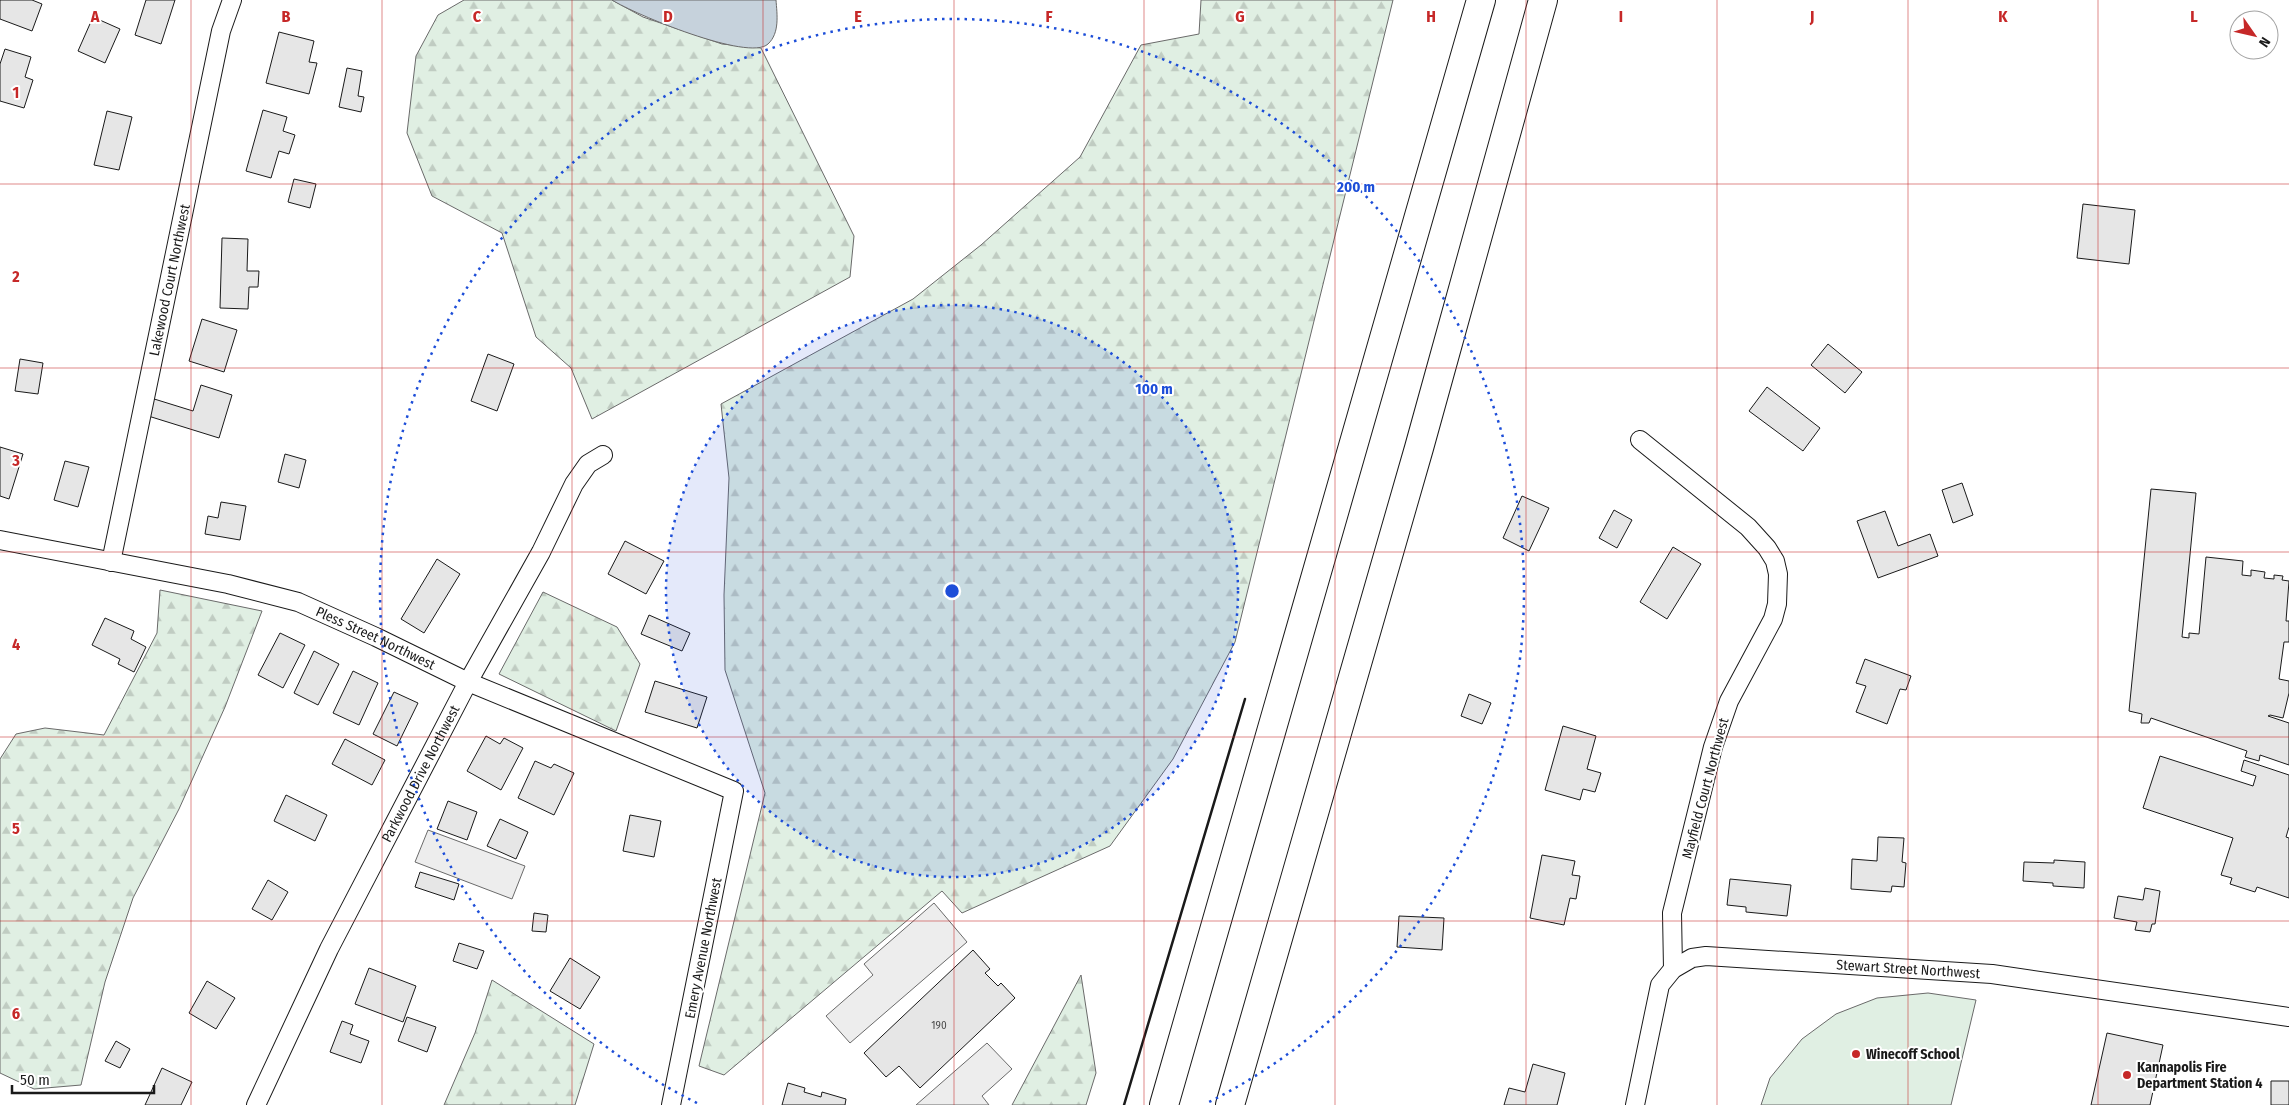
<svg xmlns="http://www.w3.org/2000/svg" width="2289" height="1105" viewBox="0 0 2289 1105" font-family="'Fira Sans Condensed',sans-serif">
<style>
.forest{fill:url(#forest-firs);stroke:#6a6a6a}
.pitch{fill:#e0efe3;stroke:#6a6a6a}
.parking{fill:#ededed;stroke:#6a6a6a}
.water{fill:#c6d2dc;stroke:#6a6a6a}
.building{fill:#e6e6e6;stroke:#1a1a1a}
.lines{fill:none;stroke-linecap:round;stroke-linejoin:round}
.street-casing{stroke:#1a1a1a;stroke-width:20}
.highway-casing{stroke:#1a1a1a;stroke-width:30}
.street{stroke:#fff;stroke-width:18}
.highway{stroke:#fff;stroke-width:28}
.wall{stroke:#1a1a1a;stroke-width:2.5}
.grid{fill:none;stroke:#c62828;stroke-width:1;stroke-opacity:0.55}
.ring{fill:none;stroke:#1d4ed8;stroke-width:2.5;stroke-dasharray:2.5 5}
.poi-dot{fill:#c62828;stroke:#fff;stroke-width:2}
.labels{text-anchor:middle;stroke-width:4;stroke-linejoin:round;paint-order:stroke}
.number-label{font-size:11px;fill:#4d4d4d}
.street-label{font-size:14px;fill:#1a1a1a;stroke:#fff}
.poi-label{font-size:14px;font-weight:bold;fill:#1a1a1a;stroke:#fff;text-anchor:start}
.grid-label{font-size:16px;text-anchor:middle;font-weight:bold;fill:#c62828;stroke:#fff;stroke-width:4;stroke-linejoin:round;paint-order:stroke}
.centre{fill:#1d4ed8;stroke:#fff;stroke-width:2.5}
.ring-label{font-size:15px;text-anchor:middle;font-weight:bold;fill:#1d4ed8;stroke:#fff;stroke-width:4;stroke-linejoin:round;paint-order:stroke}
</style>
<defs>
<pattern id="forest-firs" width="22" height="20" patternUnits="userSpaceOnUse" patternTransform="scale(1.25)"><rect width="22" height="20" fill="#e0efe3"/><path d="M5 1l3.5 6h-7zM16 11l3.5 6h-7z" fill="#c0ccc2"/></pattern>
</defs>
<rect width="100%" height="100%" fill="#fff"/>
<!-- forest -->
<path class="forest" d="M464 0H612L643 17 722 44 761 48 854 236 850 277 592 419 571 368 536 337 502 233 432 196 407 133 416 56 438 15Z
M1201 0H1393L1235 642 1173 759 1110 846 962 913 942 891 724 1075 699 1066 765 793 725 670 724 595 729 478 721 404 913 299 981 245 1080 157 1141 45 1199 34Z
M160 590 262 611 225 707 179 809 133 898 105 982 81 1085 34 1089 0 1073V759L16 734 45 728 104 735 157 633Z
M543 592 617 627 640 664 616 731 499 674Z
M1081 975 1096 1073 1086 1105H1012Z
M492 980 594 1044 575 1105H444L475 1033Z"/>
<!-- pitch -->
<path class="pitch" d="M1928 993 1976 1000 1951 1105H1761L1770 1078 1802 1039 1836 1014 1877 998Z"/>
<!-- parking -->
<path class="parking" d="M428 830 525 866 512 899 415 862Z
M934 903 967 942 850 1043 826 1016 873 975 864 964Z
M987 1043 1012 1069 982 1096 989 1105H916Z"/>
<!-- water -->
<path class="water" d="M612 0H776C777 14 780 33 768 44 749 62 634 14 612 0Z"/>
<!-- building -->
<path class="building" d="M0 0H32L42 4 32 31 0 19Z
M146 0H175L161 44 135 35Z
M93 17 120 29 105 63 78 51Z
M279 32 314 41 309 62 317 63 309 94 266 83Z
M5 49 31 57 25 77 33 80 24 108 0 101V64Z
M347 68 362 71 358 96 364 97 361 112 339 107Z
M263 110 287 117 283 131 295 135 289 154 279 151 271 178 246 171Z
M107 111 132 117 119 170 94 165Z
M294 179 316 184 310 208 288 202Z
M2083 204 2135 210 2129 264 2077 258Z
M222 238 248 239 247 271H259L258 287H249L248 309 220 308Z
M202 319 237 330 224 372 189 361Z
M1828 344 1862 372 1845 393 1811 365Z
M488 354 514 364 497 411 471 401Z
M20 359 43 363 38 394 15 391Z
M201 385 232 395 219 438 145 415 151 398 193 411Z
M1767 387 1820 428 1803 451 1749 411Z
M0 447 23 454 9 499 0 496Z
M285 454 306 460 299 488 278 482Z
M65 461 89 467 78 507 54 500Z
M1962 483 1973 515 1953 523 1942 490Z
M2151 489 2196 493 2182 637 2189 638V633L2199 634 2206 557 2243 561 2242 575 2251 576V570L2265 572 2264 578 2274 579V575L2283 576 2282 580 2289 581 2286 621H2289V642H2284L2279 679 2289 681V693L2283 718 2270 715 2268 716 2289 723V765L2260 755 2259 761 2245 757 2247 751 2151 718 2149 723H2141L2142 714 2129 711Z
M1522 496 1549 508 1529 551 1503 538Z
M221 502 246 506 240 540 205 534 208 516 218 518Z
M1614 510 1632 520 1617 548 1599 538Z
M1885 511 1898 546 1930 534 1938 556 1878 578 1857 521Z
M625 541 664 561 646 594 608 574Z
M1673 547 1701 564 1667 619 1640 602Z
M437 559 460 574 424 633 401 619Z
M649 615 690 633 682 651 641 634Z
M105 618 134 631 131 639 146 647 134 672 118 664 120 659 92 645Z
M280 633 305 645 283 688 258 675Z
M314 651 339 664 318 705 294 693Z
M1865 659 1911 676 1906 690 1900 689 1887 724 1856 712 1866 686 1856 683Z
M353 671 378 683 359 725 333 713Z
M655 681 707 697 697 728 645 712Z
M394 692 418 703 397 746 373 734Z
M1469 694 1491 703 1482 724 1461 716Z
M1563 726 1596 736 1587 769 1601 773 1595 792 1583 789 1580 800 1545 790Z
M486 736 500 744 504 738 523 748 501 790 467 771Z
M345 739 385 760 372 785 332 764Z
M2160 756 2253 786 2256 776 2241 771 2244 760 2289 775V827L2286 837 2289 838V898L2257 887 2255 892 2230 884 2232 878 2221 875 2233 838 2143 808Z
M535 761 551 768 554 764 574 773 554 815 518 798Z
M286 795 327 815 315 841 274 821Z
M448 801 477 812 467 840 437 829Z
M630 815 661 821 654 857 623 851Z
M500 819 528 832 516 859 487 846Z
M1878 837 1904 838 1902 862 1906 863 1904 887 1892 886 1891 892 1851 889 1852 859 1877 861Z
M1542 855 1575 861 1572 875 1580 876 1576 899 1570 898 1564 925 1530 918Z
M2054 860 2085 862 2084 888 2053 886V883L2023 881 2024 862 2054 863Z
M420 872 459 884 454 900 415 887Z
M1730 879 1791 885 1787 916 1746 912V907L1727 905Z
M268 880 288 892 272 920 252 909Z
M2145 888 2160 891 2155 924H2152L2150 932 2135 930 2137 922 2114 918 2118 896 2143 900Z
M534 913 548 915 546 932 532 931Z
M1399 916 1444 918 1442 950 1397 947Z
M459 943 484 951 477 969 453 961Z
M973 950 990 969 985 973 998 986 1001 983 1015 998 920 1088 899 1066 886 1077 864 1053Z
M570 958 600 977 580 1009 550 991Z
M369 968 416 986 403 1022 355 1004Z
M207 981 235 998 216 1029 189 1013Z
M407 1017 436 1027 427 1052 398 1041Z
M342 1021 353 1025 350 1034 369 1041 361 1063 330 1052Z
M2107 1033 2163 1045 2150 1105H2091Z
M116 1041 130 1049 120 1068 105 1061Z
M1533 1064 1565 1073 1557 1105H1504L1509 1088 1525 1092Z
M162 1068 192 1082 181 1105H145Z
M2271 1081H2289V1105H2271Z
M788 1083 805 1088 804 1092 821 1097 822 1092 846 1099 845 1105H782Z"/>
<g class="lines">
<!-- street casing -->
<g class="street-casing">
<g id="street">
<path d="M1640 440 1748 527 1767 548 1775 561 1778 574 1777 604 1773 619 1729 701 1713 747 1672 913 1673 969"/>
<path id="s1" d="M0 540 228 584 298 602 376 637 468 682 734 791 671 1105"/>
<path id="s2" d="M111 562 221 31 232 0"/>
<path id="s3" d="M256 1105 329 949 468 682 541 552 574 484 588 464 603 455"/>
<path id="s4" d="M1635 1105 1660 985 1673 969 1692 958 1706 956 1992 974 2289 1017"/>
</g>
</g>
<!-- highway casing -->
<g class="highway-casing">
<path id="highway" d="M1164 1105 1481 0
M1230 1105 1419 448 1543 0"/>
</g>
<!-- street -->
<use href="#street" class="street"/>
<!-- highway -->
<use href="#highway" class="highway"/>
<!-- wall -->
<path class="wall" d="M1124 1105 1245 699"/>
</g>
<!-- grid -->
<path class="grid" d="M191 0V1105M382 0V1105M572 0V1105M763 0V1105M954 0V1105M1144 0V1105M1335 0V1105M1526 0V1105M1717 0V1105M1908 0V1105M2098 0V1105M0 184H2289M0 368H2289M0 552H2289M0 737H2289M0 921H2289"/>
<!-- distance rings -->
<circle cx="952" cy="591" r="286" fill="#1d4ed8" fill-opacity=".12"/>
<g class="ring">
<circle cx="952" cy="591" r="286"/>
<path d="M697 1103A572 572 0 1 1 1207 1103"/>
</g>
<!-- markers -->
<g class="poi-dot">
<circle cx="1856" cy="1054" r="5"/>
<circle cx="2127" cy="1075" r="5"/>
</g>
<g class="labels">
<!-- number labels -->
<g class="number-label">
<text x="939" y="1029">190</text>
</g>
<!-- street labels -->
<g class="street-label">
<text dy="5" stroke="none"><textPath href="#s2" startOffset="288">Lakewood Court Northwest</textPath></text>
<text dy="5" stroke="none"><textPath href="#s1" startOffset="390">Pless Street Northwest</textPath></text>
<text dy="5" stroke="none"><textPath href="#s3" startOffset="370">Parkwood Drive Northwest</textPath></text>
<text transform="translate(1705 788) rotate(-75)" y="5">Mayfield Court Northwest</text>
<text transform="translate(703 948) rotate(-79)" y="5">Emery Avenue Northwest</text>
<text dy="5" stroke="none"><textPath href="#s4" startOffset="382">Stewart Street Northwest</textPath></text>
</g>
<!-- poi labels -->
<g class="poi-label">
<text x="1866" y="1059">Winecoff School</text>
<text x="2137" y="1072">Kannapolis Fire<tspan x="2137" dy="16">Department Station 4</tspan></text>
</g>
</g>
<g class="grid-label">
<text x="95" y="22">A</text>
<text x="286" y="22">B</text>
<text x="477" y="22">C</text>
<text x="668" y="22">D</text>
<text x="858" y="22">E</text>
<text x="1049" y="22">F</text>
<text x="1240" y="22">G</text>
<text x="1431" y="22">H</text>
<text x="1621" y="22">I</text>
<text x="1812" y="22">J</text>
<text x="2003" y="22">K</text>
<text x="2194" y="22">L</text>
<text x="16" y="98">1</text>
<text x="16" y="282">2</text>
<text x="16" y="466">3</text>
<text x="16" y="650">4</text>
<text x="16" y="834">5</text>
<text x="16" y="1019">6</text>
</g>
<circle cx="952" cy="591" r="8" class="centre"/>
<g class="ring-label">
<text x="1356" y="192">200 m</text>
<text x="1154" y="394">100 m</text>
</g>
<!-- north arrow -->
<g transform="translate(2254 35) rotate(124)"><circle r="24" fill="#ffffff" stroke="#a3a3a3"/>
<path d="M0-4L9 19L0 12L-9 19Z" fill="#c62828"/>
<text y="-8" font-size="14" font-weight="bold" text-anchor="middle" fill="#1a1a1a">N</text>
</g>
<!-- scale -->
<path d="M12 1085v8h142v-8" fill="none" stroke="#1a1a1a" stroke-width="2.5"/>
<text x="20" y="1085" font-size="15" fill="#1a1a1a" stroke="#ffffff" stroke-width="4" paint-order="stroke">50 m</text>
</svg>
